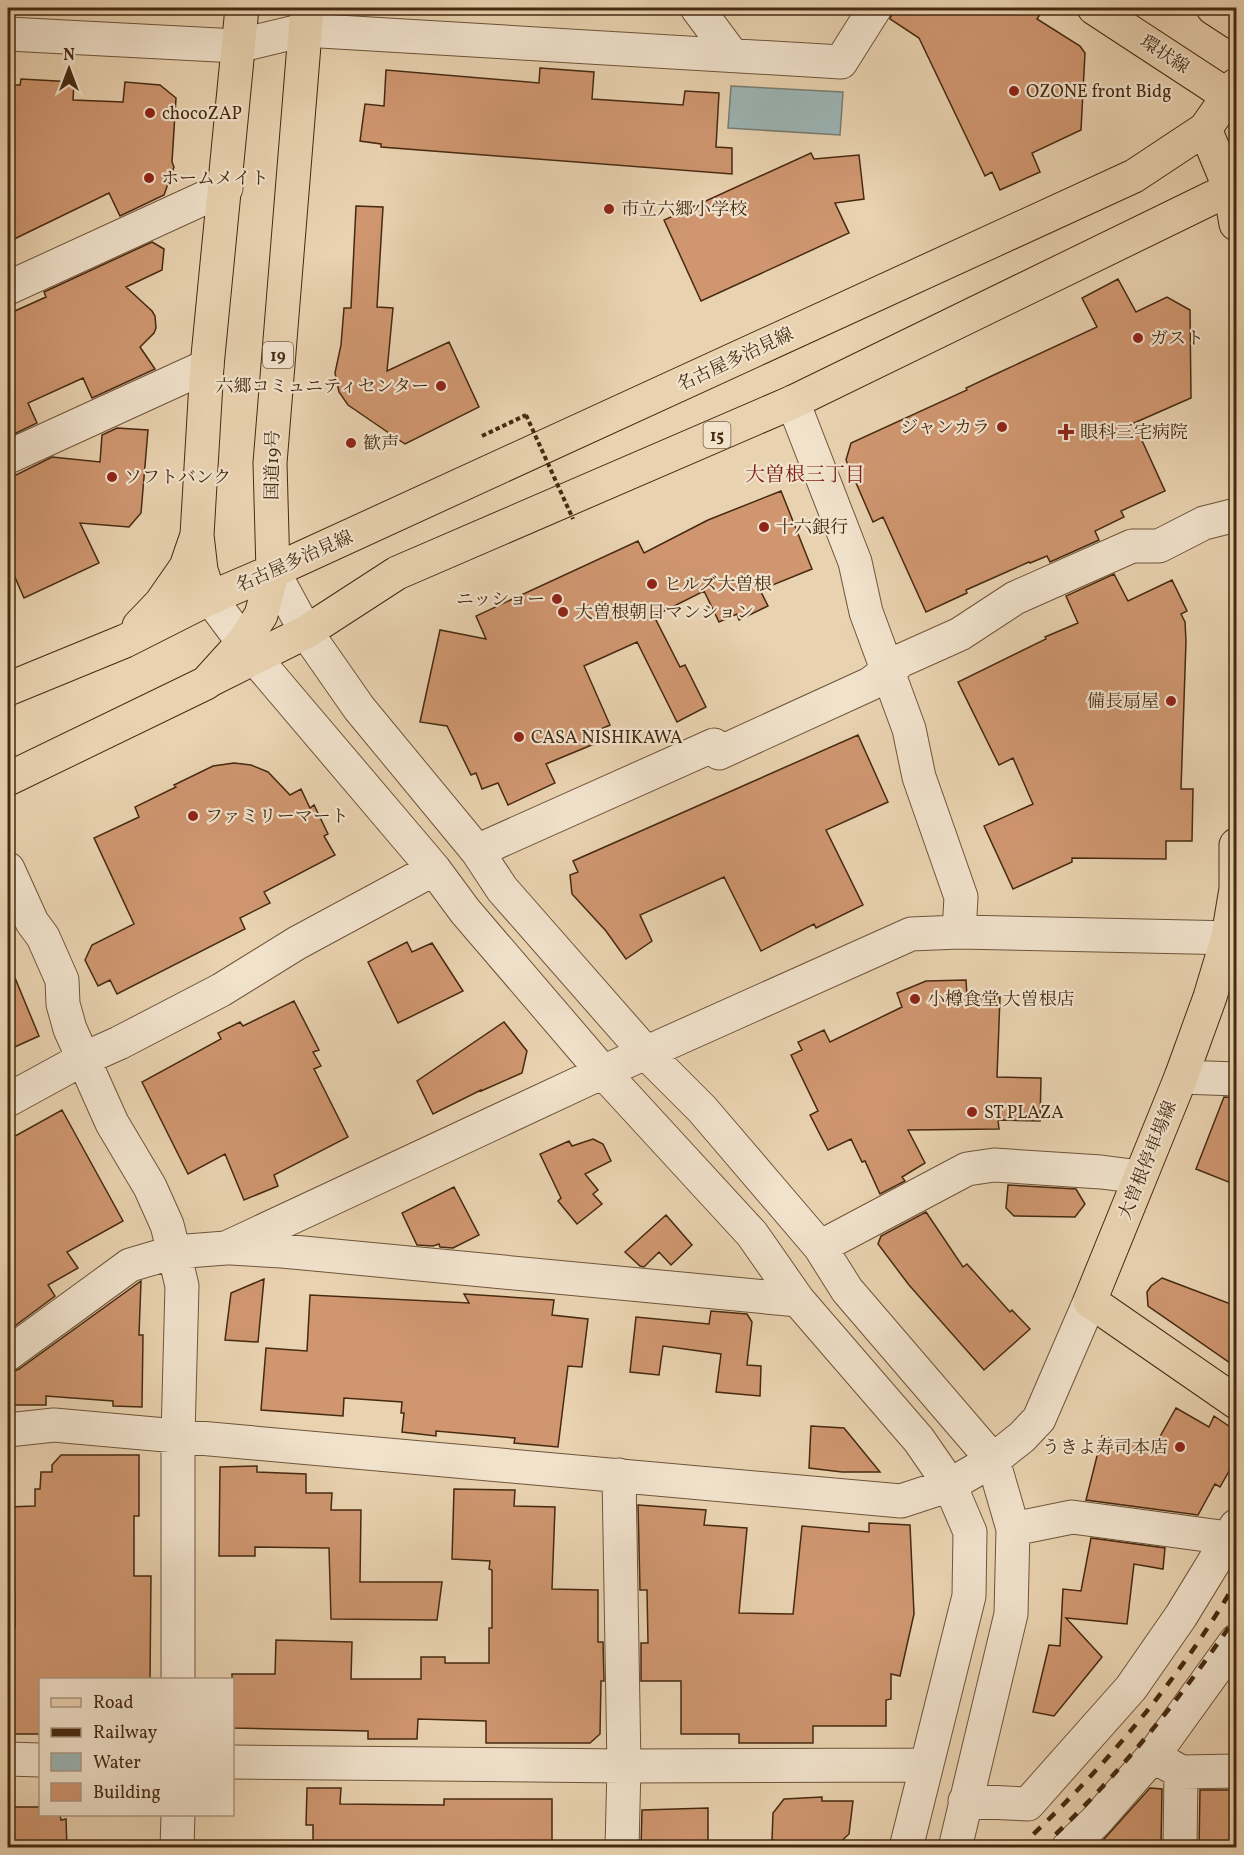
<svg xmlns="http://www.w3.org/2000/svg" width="1244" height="1855" viewBox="0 0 1244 1855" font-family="Vollkorn,'Noto Serif JP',serif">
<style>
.water{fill:#9bb5b5;stroke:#797d73;stroke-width:1.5}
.building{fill:#cf9670;stroke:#462a10;stroke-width:1.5}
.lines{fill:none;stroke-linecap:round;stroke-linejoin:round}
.minor-casing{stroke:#6f5438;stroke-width:35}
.major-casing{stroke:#462a10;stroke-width:35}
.highway-casing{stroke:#462a10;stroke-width:35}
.path{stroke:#462a10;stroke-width:4;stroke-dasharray:4.5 3;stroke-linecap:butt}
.minor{stroke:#f1e2cc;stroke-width:33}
.major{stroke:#e9d2b0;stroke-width:33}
.highway{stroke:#e9d2b0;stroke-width:33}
.rail{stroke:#462a10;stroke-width:4.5;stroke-dasharray:10 10;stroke-linecap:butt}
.path-bridge{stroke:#462a10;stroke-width:4;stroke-dasharray:4.5 3;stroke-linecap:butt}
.poi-dot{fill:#8f2418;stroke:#f1e2cc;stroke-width:2}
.labels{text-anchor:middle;stroke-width:4.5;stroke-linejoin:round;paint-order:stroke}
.shield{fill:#f1e2cc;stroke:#796148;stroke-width:1.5}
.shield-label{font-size:16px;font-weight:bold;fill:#462a10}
.street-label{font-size:18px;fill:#462a10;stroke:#f1e2cc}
.poi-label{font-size:18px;fill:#462a10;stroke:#f1e2cc;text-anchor:start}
.neighbourhood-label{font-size:20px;fill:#7a1f14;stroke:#f1e2cc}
</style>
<rect width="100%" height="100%" fill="#e9d2b0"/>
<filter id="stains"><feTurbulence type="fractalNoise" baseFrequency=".00333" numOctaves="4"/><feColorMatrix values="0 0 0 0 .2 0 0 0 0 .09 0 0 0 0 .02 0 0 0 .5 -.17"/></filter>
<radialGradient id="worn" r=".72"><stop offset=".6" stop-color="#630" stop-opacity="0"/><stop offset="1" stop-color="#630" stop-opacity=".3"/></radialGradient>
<!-- water -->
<path class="water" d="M731 86 843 92 840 135 728 128Z"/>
<!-- building -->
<path class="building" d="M894 8H1044L1037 19 1080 46 1085 53 1081 130 1032 153 1040 172 1000 190 992 172 985 176 919 38 890 19Z
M540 68 594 72 592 99 683 105 685 91 719 93 716 147 732 148V174L381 147V144L360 141 365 104 384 106 386 70 539 83Z
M21 79 74 82 73 100 123 102 125 82 160 85 176 98 172 162 174 167 164 195 120 216 109 193 8 242V85H20Z
M811 153 814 159 859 155 864 199 835 203 849 233 701 301 664 220Z
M356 206 383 207 377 307 393 308 387 371 449 342 479 407 405 444 348 405 339 392 335 373 341 345 344 308H351Z
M152 242 164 249 162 270 126 287 152 311 155 316 156 328 154 333 140 347 155 369 92 398 83 378 28 403 37 423 8 437V314L46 297 44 292Z
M1118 279 1136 312 1167 297 1190 310 1191 398 1134 423 1165 491 1121 511 1124 517 1095 531 1099 540 1050 562 1047 556 1030 563 1029 562 966 590 967 593 926 612 883 517 873 522 846 460 851 443 967 390 966 388 998 373 1097 327 1082 298Z
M117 428 148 430 141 513 129 527 80 523 99 563 24 598 8 561V479L52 457 100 462 102 435Z
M781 491 812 569 760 590 768 606 739 620 737 614 719 622 704 591 654 616 680 667 685 665 706 707 677 722 637 642 584 666 610 725 590 734 594 744 546 764 555 783 508 805 498 783 482 789 476 773 471 775 447 726 420 722 440 630 486 639 476 616 638 541 644 553 708 520Z
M1114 574 1128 601 1172 580 1187 611 1181 614 1185 622 1186 641 1181 789H1193L1192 841H1166V859L1072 858V862L1013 889 984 826 1033 804 1013 758 999 765 958 682 1046 639 1045 637 1078 623 1066 596Z
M858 735 888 802 826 830 863 905 816 928 814 924 761 951 724 877 640 915 652 941 626 959 606 931 572 894 570 875 578 872 573 861Z
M234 763 251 765 268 772 290 795 301 789 310 808 314 805 328 834 324 836 335 855 264 892 270 903 240 918 245 929 117 994 110 980 98 986 85 960 92 945 134 924 94 838 139 817 135 807 176 787 174 785 213 766Z
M407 942 412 952 432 943 463 991 398 1023 368 962Z
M8 961 39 1036 8 1050Z
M966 980 967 996 1000 997 997 1077 1041 1078 1040 1121 998 1120 999 1129 908 1130 925 1163 902 1177 905 1181 880 1194 865 1161 862 1162 851 1139 828 1150 810 1115 818 1111 791 1055 802 1050 798 1042 824 1030 830 1042 902 1007 897 993 926 981Z
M294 1001 319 1050 313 1052 321 1066 314 1069 348 1137 274 1175 278 1186 244 1200 225 1154 188 1174 142 1082 221 1039 218 1033 240 1022 243 1026Z
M504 1022 527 1051 522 1073 481 1091V1090L433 1114 417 1081Z
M1224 1097 1236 1098V1185L1196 1169Z
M62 1110 123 1221 67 1252 78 1268 48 1285 55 1296 8 1331V1140Z
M593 1139 603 1144 611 1161 585 1174 598 1190 593 1194 602 1204 577 1224 558 1201 561 1198 540 1154 569 1141 572 1146Z
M1008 1185 1076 1189 1085 1204 1075 1217 1014 1216 1006 1208Z
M454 1187 479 1235 453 1248 440 1247 439 1244 433 1246 417 1245 402 1213Z
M926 1212 963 1267 967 1264 1010 1312 1012 1310 1030 1329 984 1370 909 1285 878 1244 881 1236Z
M666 1215 692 1245 671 1265 659 1252 644 1267 640 1266 625 1252Z
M1162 1278 1236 1306V1367L1148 1306 1147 1292 1151 1286Z
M264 1279 258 1342 225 1340 231 1293Z
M141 1281 139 1335H143L142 1407 113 1406V1401L46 1396V1405H10V1373L19 1369Z
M464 1294 554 1300 552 1315 588 1319 582 1367 568 1366 558 1447 514 1443 515 1438 436 1431V1436L402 1432 404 1413H401L402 1402 344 1398 343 1416 261 1410 266 1348 307 1351 310 1295 469 1303Z
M711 1311 747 1314 752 1322 747 1365 761 1366 760 1396 716 1392 721 1354 663 1346 659 1375 630 1372 636 1317 709 1324Z
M1176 1408 1209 1427 1214 1416 1236 1431V1459L1220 1487 1215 1484 1198 1515 1086 1500 1102 1436 1153 1449Z
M811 1426 844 1428 880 1472H842L809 1468Z
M61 1455H139V1516H134V1576H151L150 1680H40V1734H8V1627H15L14 1542H8V1507L35 1506V1489H40L41 1472H52V1465Z
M257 1466V1472L306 1474V1493H332L331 1510H361L360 1582H442L437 1620 331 1619 329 1548 255 1547V1556H219L220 1467Z
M454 1489 515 1490 514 1506 555 1507 552 1589 598 1590V1642H603L604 1681H601L600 1734 590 1743H486V1721L418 1719 417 1739H368V1731L232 1728V1674H275L276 1640 352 1642 351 1679H421V1657H445V1663H489V1628H492V1570L489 1569 490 1561 452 1559Z
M638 1505 706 1510 704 1525 747 1528 739 1613 793 1614 802 1526 869 1532V1523L910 1525 914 1614 900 1676 891 1674V1699L886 1700V1726H813V1743H739V1734H681V1681H641V1643H648L647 1590H640Z
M1091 1538 1165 1548 1163 1569 1134 1564 1127 1624 1066 1618 1102 1657 1054 1716 1033 1712 1049 1645 1060 1646 1063 1589 1081 1591Z
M307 1788H341L340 1804 444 1805V1799H552V1848H395L338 1845V1848H313V1825H306Z
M1150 1788 1162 1789 1161 1848H1096Z
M1200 1790H1236V1848H1199Z
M822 1797V1801H853L849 1834 834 1848H777V1841L772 1840 773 1813 784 1799Z
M8 1807H40V1815H60L61 1820 66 1819 67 1848H8Z
M708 1808V1848H641L642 1810Z"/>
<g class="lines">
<!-- minor casing -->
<g class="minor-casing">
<path id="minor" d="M697 8 732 55
M8 34 237 46 304 30 841 62 875 8
M8 288 226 188
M793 402 855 562 866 612 909 729 919 777 961 897 959 932
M8 457 207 366
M273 571 306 632 359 708 477 851 502 889 646 1053 702 1109 820 1247 847 1290 993 1460 1013 1529 1011 1614 955 1848
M210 598 254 657 434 869 465 911 603 1072 752 1234 798 1300 919 1440 950 1485 970 1532 969 1596 906 1848
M477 851 714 745 719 753 870 684 902 660 960 634 1015 598 1132 546H1159L1204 523 1236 515
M8 869 32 922 43 937 62 980 63 1004 70 1029 112 1123 150 1187 167 1225 174 1252 130 1265 8 1354
M1181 1077 1236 1079
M8 1100 83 1059 119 1043 221 990 297 943 434 869
M820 1247 967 1169 994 1165 1101 1172 1140 1177
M231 1248 282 1251 798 1300
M8 1430 54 1425 901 1501 950 1485 993 1460 1022 1437 1039 1419 1090 1301
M619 1475 624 1766 622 1848
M1013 1529 1072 1517 1236 1539
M178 1680V1435L182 1286 174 1252 226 1248 603 1072 911 934 959 932 1236 938
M1153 1756 1181 1772 1180 1848
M8 1759 40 1760
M232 1762 624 1766 926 1765
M1181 1772 1236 1771
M965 1801 1028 1804 1131 1688 1181 1616 1236 1526
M177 1848 178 1814
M1068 1848 1096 1821 1153 1756 1236 1641"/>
</g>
<!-- major casing -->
<g class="major-casing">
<path id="major" d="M1094 8 1236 101
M1213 8 1236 23
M1205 129 1230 189 1236 224
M210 598 273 571 1134 176 1205 129 1236 85
M210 680 306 632 397 573 793 402 1230 189 1236 184
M1236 845V889L1228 937 1210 997 1181 1077 1090 1301 1236 1402"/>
</g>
<!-- highway casing -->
<g class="highway-casing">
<path id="highway" d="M139 626 161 603 186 567 197 535
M8 689 125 641 210 598 201 570 197 535 207 366 242 8
M8 779 206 683 244 641 261 615 273 571 270 463 307 8"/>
</g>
<!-- path -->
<path class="path" d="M482 436 526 415"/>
<!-- minor -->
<use href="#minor" class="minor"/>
<!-- major -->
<use href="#major" class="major"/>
<!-- highway -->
<use href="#highway" class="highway"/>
<!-- rail -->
<path class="rail" d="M1019 1848C1103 1769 1178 1682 1236 1582
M1041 1848C1116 1779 1179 1701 1236 1617"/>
<!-- path-bridge -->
<path class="path-bridge" d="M526 415 573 519"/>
</g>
<!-- markers -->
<g class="poi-dot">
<circle cx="1014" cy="91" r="6"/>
<circle cx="150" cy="113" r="6"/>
<circle cx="149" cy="178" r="6"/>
<circle cx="609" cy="209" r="6"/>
<circle cx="1138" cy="338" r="6"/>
<circle cx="441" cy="386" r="6"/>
<circle cx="1002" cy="427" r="6"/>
<path d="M1063 423h6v6h6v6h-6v6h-6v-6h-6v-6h6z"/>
<circle cx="351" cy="443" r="6"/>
<circle cx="112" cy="477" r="6"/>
<circle cx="764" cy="527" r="6"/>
<circle cx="652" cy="584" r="6"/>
<circle cx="557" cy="599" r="6"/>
<circle cx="563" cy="612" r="6"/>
<circle cx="1171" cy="701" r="6"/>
<circle cx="519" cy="737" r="6"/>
<circle cx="193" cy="816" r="6"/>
<circle cx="915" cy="999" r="6"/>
<circle cx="972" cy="1112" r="6"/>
<circle cx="1180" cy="1447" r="6"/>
</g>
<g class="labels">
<!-- shield labels -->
<g class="shield">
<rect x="263" y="342" width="30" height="26" rx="4.5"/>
<rect x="703.5" y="422" width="27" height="26" rx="4.5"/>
</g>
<g class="shield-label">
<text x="278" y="361">19</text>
<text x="717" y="441">15</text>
</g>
<!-- street labels -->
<g class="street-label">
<text transform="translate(1165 54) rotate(33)" y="6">環状線</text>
<text transform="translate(735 359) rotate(-25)" y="6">名古屋多治見線</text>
<text transform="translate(272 465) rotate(-89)" y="6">国道19号</text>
<text transform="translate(294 561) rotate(-24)" y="6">名古屋多治見線</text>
<text transform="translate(1147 1160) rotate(-68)" y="6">大曽根停車場線</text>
</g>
<!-- poi labels -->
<g class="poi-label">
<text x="1026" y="97">OZONE front Bidg</text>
<text x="162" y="119">chocoZAP</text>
<text x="161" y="184">ホームメイト</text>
<text x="621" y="215">市立六郷小学校</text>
<text x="1150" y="344">ガスト</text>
<text x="429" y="392" text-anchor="end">六郷コミュニティセンター</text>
<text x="990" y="433" text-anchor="end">ジャンカラ</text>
<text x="1080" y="438">眼科三宅病院</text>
<text x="363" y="449">歓声</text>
<text x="124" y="483">ソフトバンク</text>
<text x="776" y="533">十六銀行</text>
<text x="664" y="590">ヒルズ大曽根</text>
<text x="545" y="605" text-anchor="end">ニッショー</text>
<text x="575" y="618">大曽根朝日マンション</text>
<text x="1159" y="707" text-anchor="end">備長扇屋</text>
<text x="531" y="743">CASA NISHIKAWA</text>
<text x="205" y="822">ファミリーマート</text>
<text x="927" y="1005">小樽食堂 大曽根店</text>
<text x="984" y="1118">ST PLAZA</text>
<text x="1168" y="1453" text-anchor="end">うきよ寿司本店</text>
</g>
<!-- neighbourhood labels -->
<g class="neighbourhood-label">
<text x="805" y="481">大曽根三丁目</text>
</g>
</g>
<!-- margin -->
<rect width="1244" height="1855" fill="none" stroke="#e9d2b0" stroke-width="30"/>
<rect x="9" y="9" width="1226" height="1837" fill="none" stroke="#462a10" stroke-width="3"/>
<rect x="15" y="15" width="1214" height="1825" fill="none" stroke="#462a10" stroke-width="1.5"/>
<!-- legend -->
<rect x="39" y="1678" width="195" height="138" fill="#f1e2cc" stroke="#ad9881" stroke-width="1.5"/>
<rect x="51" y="1698" width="30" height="9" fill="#e9d2b0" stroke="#ad9881" stroke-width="1.5"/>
<text x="93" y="1708" font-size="18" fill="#462a10">Road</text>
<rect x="51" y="1728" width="30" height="9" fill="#462a10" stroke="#ad9881" stroke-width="1.5"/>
<text x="93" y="1738" font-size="18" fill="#462a10">Railway</text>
<rect x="51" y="1753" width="30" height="18" fill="#9bb5b5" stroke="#ad9881" stroke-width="1.5"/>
<text x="93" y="1768" font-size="18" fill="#462a10">Water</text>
<rect x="51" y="1783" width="30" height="18" fill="#cf9670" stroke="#ad9881" stroke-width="1.5"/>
<text x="93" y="1798" font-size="18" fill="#462a10">Building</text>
<!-- north arrow -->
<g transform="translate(69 69)" stroke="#f1e2cc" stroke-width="4.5" paint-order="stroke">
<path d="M0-4.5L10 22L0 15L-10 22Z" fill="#462a10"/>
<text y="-9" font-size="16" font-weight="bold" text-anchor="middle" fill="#462a10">N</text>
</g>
<rect width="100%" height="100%" filter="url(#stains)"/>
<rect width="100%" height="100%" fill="url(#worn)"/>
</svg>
